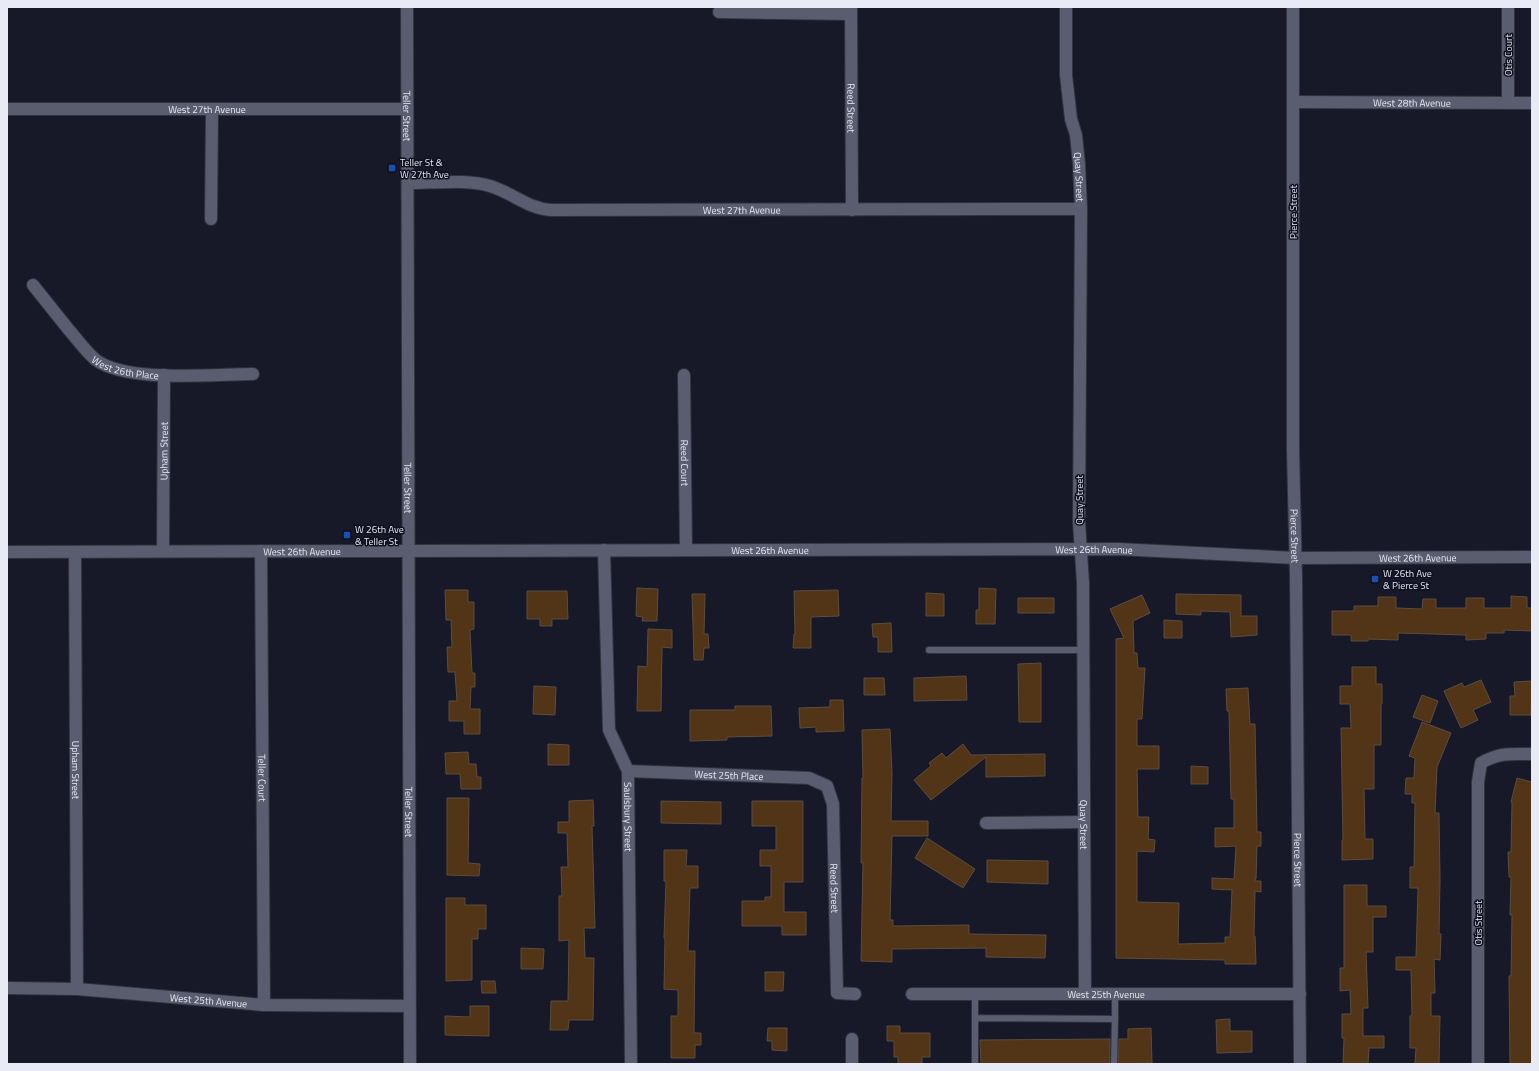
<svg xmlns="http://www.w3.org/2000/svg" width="1539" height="1071" viewBox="0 0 1539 1071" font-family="'Titillium Web',sans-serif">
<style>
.building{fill:#523416;stroke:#5c4d3f}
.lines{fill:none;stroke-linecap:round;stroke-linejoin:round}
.lane-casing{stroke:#32333f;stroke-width:8}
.street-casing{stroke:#32333f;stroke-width:14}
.secondary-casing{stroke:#32333f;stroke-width:14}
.lane{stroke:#5a5d6f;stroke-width:6}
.street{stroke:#5a5d6f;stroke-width:12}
.secondary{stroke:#5a5d6f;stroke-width:12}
.transit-dot{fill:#1a4fb4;stroke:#0f101f;stroke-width:1.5}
.labels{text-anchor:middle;stroke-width:3;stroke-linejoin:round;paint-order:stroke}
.street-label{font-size:10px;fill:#e8eaf5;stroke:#0f101f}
.poi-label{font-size:10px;fill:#e8eaf5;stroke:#0f101f;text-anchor:start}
</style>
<rect width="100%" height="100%" fill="#171928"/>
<!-- building -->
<path class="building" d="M637 588 658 589 657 621H642L643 617 636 616Z
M979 588 996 589 995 624H976V610H979Z
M445 590H468V602H474V629L470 630 472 673H475V687H471L470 709H480V734H464V721H449V701H457L455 672H448L447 647H452L451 620H446Z
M838 590 839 616 811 617V648H793L794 634H795L794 591Z
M527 591H567L568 619H552V626H540V619H527Z
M926 593 944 594V616H926Z
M692 594H705L704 634H708L709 648H704L703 660H694Z
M1176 594 1241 595V616H1257V635L1231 637 1230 612 1201 611V615L1176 614Z
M1142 595 1150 613 1133 621 1134 653H1137L1138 668H1145L1142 719H1137V746H1159V769H1137L1138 817H1149L1148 839 1155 840 1154 852 1137 851V902L1179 903 1178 944 1225 943V937H1230L1232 890 1212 889V878L1234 879 1236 846 1215 847V828H1234V799H1231L1229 711H1227L1226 689 1248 688 1250 724H1255L1257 832H1261V846H1257L1256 879H1255V881H1261V892L1255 891 1254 936H1255L1256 964H1225V960L1116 958V639L1124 638 1110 609Z
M1511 596 1527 597V608H1532V631L1504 630V633H1486V639L1466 640V635L1398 633V640L1368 639V641H1351V635H1332V611H1354V606H1378V597H1396V608L1422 609 1423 599H1436V608H1466V598H1484V608H1511Z
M1018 598H1054V613H1018Z
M1164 620 1182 621V638H1164Z
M891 623 892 652H878V637H873L872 624Z
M648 629 672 630V648L662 647 661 711H637L638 666 647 667Z
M1041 663V722H1019L1018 664Z
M1352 667H1376V684H1382V704H1381V745H1374V789H1364L1365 839H1373V859L1342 860V840H1343L1341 728H1351L1350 704H1340V686H1352Z
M966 676 967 700 914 701V678Z
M864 678H884L885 695H864Z
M1481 680 1491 702 1473 710 1478 720 1461 728 1444 691 1462 683 1464 687Z
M1532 681 1531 715H1510V696H1515L1514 682Z
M534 686 556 687 555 715 533 714Z
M1422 695 1438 701 1430 723 1413 717Z
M830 700H843L844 731 816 732V727L800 728 799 708 830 707Z
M735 706H771L772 736 727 737V740L690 741V710H735Z
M1422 722 1451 733 1437 767 1435 813H1439L1440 880 1439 934H1441L1440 960 1434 959 1435 993H1431V1016H1440L1439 1064H1415L1416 1048H1410V1016H1412L1411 970H1396V957H1416L1418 888H1410V867H1414L1415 803H1412V794H1405L1406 778H1414L1415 758 1409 756Z
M890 729 892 773 891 821H928V836H892L890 920H893V926L969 925V934L1046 935 1045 958 986 957V948L892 949V962L861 961 863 863H861L862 778H863L862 730Z
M548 744 569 745V765H548Z
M963 744 971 755 1045 754V776L986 777V757L931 800 914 780 931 766 929 763 942 753 946 758Z
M468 752 469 764H476L477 777H481V789H461L460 774H446L445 753Z
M1191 766 1208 767V784H1191Z
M1517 778 1532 782V1064H1510L1509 976H1511L1512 915H1510L1511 877H1509L1508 852H1511L1512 802H1511Z
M447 798H469L468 863 480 864 479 876 447 875Z
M593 800 594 826H592L595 928H584L585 958H594L593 1020H569L568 1030H550L551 1001H568L569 940 559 941V896H562L561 867H568L567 833H558V822H569V801Z
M661 801 721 802V824L661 823Z
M752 801H803V882H784V912H806V935H782V926H742V901H765V897H771V866H760V850H776V826H752Z
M927 838 975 869 963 888 915 858Z
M664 850H687L686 866H698V888H690L688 951H695L694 1033H701V1045H695V1058H671V1016H678V990L664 989 665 938H664L666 881H664Z
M987 860 1048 861V884L987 882Z
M1344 885H1367V906H1386V917H1373V952H1366L1368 1008H1363V1036H1384V1048H1369L1368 1064H1343L1344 1038H1342V1014H1351L1350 990 1340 991V968H1344Z
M446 898H465V905H486V929H478V939H472V980L446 981Z
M521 948 544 949 543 969H521Z
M765 972H784L783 991H765Z
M481 981H495L496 993H482Z
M470 1006H489V1036L445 1035V1016L470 1017Z
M1230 1019V1031H1252V1052L1217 1053 1216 1020Z
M887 1026H900V1033H930V1057H922V1064H898V1057H894V1041H887Z
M768 1028H787V1051L772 1050V1041H767Z
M1151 1028 1152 1063 1118 1064 1119 1039H1128V1029Z
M1110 1039V1064H981L980 1040Z"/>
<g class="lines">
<!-- lane casing -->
<g class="lane-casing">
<path id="lane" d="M929 650H1084
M975 1018 1115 1019V994
M975 1064V994
M1114 1064 1115 1019"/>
</g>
<!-- street casing -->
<g class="street-casing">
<g id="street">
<path id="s1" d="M851 7 852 210"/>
<path id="s2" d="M1066 7V75L1071 119 1076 135 1079 164 1081 209 1079 522 1083 583 1085 994"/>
<path d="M1508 7V103"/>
<path d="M719 12 851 14"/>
<path id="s3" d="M1293 102 1532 103"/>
<path id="s4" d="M7 109H407"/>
<path id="s5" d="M408 183C430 183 470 179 490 186 511 192 527 208 550 210L1081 209"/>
<path d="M211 219 212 109"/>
<path id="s6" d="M33 285C45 300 57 315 69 330 78 340 86 352 96 360 127 383 214 374 253 374"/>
<path id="s7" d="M684 375 686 550"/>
<path id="s8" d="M604 550 609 730 628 771 631 1064"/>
<path id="s9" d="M163 551 164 375"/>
<path id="s10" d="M261 551 264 1005"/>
<path id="s11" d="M75 552 77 989"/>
<path id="s12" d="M628 771 809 778 827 786 833 804 837 993 855 994"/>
<path d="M986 823 1084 822"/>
<path id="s13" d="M7 988 77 989 264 1005 409 1006"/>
<path id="s14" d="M912 994H1300"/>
<path d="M852 1039V1064"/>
<path d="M1478 1064V782L1481 763C1500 752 1511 754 1532 754"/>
</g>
</g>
<!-- secondary casing -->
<g class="secondary-casing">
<g id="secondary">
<path id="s15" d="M407 7 410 1064"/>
<path id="s16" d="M1293 7V451L1296 577 1300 1064"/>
<path id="s17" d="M7 552 1118 549 1295 558 1532 557"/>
</g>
</g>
<!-- lane -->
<use href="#lane" class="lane"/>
<!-- street -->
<use href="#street" class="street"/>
<!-- secondary -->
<use href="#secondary" class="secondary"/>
</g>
<!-- markers -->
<g class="transit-dot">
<rect x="388" y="164" width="8" height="8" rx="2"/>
<rect x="343" y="531" width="8" height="8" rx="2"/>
<rect x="1371" y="575" width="8" height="8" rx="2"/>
</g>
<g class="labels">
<!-- street labels -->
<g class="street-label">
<text transform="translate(1508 55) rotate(-90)" y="4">Otis Court</text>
<text dy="4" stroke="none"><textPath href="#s3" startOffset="119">West 28th Avenue</textPath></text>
<text dy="4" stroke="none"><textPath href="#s1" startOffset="101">Reed Street</textPath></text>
<text dy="4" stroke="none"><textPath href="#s4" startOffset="200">West 27th Avenue</textPath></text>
<text dy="4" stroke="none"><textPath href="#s15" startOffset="109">Teller Street</textPath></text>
<text dy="4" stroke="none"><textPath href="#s2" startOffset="171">Quay Street</textPath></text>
<text dy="4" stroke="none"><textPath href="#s5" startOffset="339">West 27th Avenue</textPath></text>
<text transform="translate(1293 212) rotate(-90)" y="4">Pierce Street</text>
<text dy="4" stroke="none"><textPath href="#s6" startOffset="129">West 26th Place</textPath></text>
<text dy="4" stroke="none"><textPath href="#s9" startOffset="100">Upham Street</textPath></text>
<text dy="4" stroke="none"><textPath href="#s7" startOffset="88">Reed Court</textPath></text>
<text dy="4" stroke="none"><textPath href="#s15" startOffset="481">Teller Street</textPath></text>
<text transform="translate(1079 500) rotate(-90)" y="4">Quay Street</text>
<text dy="4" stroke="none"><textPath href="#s16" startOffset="529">Pierce Street</textPath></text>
<text dy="4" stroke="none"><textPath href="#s17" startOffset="1087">West 26th Avenue</textPath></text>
<text dy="4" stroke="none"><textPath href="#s17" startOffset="763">West 26th Avenue</textPath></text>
<text dy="4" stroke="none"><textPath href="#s17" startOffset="295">West 26th Avenue</textPath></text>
<text dy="4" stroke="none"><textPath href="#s17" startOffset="1411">West 26th Avenue</textPath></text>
<text dy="4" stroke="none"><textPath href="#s11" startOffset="218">Upham Street</textPath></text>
<text dy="4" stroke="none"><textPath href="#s12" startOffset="101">West 25th Place</textPath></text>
<text dy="4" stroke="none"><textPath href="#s10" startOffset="227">Teller Court</textPath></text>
<text dy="4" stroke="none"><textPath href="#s15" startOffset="805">Teller Street</textPath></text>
<text dy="4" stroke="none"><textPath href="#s8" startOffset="271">Saulsbury Street</textPath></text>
<text dy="4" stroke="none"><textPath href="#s2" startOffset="819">Quay Street</textPath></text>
<text dy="4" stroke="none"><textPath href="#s16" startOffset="853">Pierce Street</textPath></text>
<text dy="4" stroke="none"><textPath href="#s12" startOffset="304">Reed Street</textPath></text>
<text transform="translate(1478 923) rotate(-90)" y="4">Otis Street</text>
<text dy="4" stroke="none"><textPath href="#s14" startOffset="194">West 25th Avenue</textPath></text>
<text dy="4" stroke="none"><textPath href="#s13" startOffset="202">West 25th Avenue</textPath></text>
</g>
<!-- poi labels -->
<g class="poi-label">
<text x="400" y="166">Teller St &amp;<tspan x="400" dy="12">W 27th Ave</tspan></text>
<text x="355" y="533">W 26th Ave<tspan x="355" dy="12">&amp; Teller St</tspan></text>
<text x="1383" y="577">W 26th Ave<tspan x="1383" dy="12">&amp; Pierce St</tspan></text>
</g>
</g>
<!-- border -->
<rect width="1539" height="1071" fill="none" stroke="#e8eaf5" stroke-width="16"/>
</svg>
